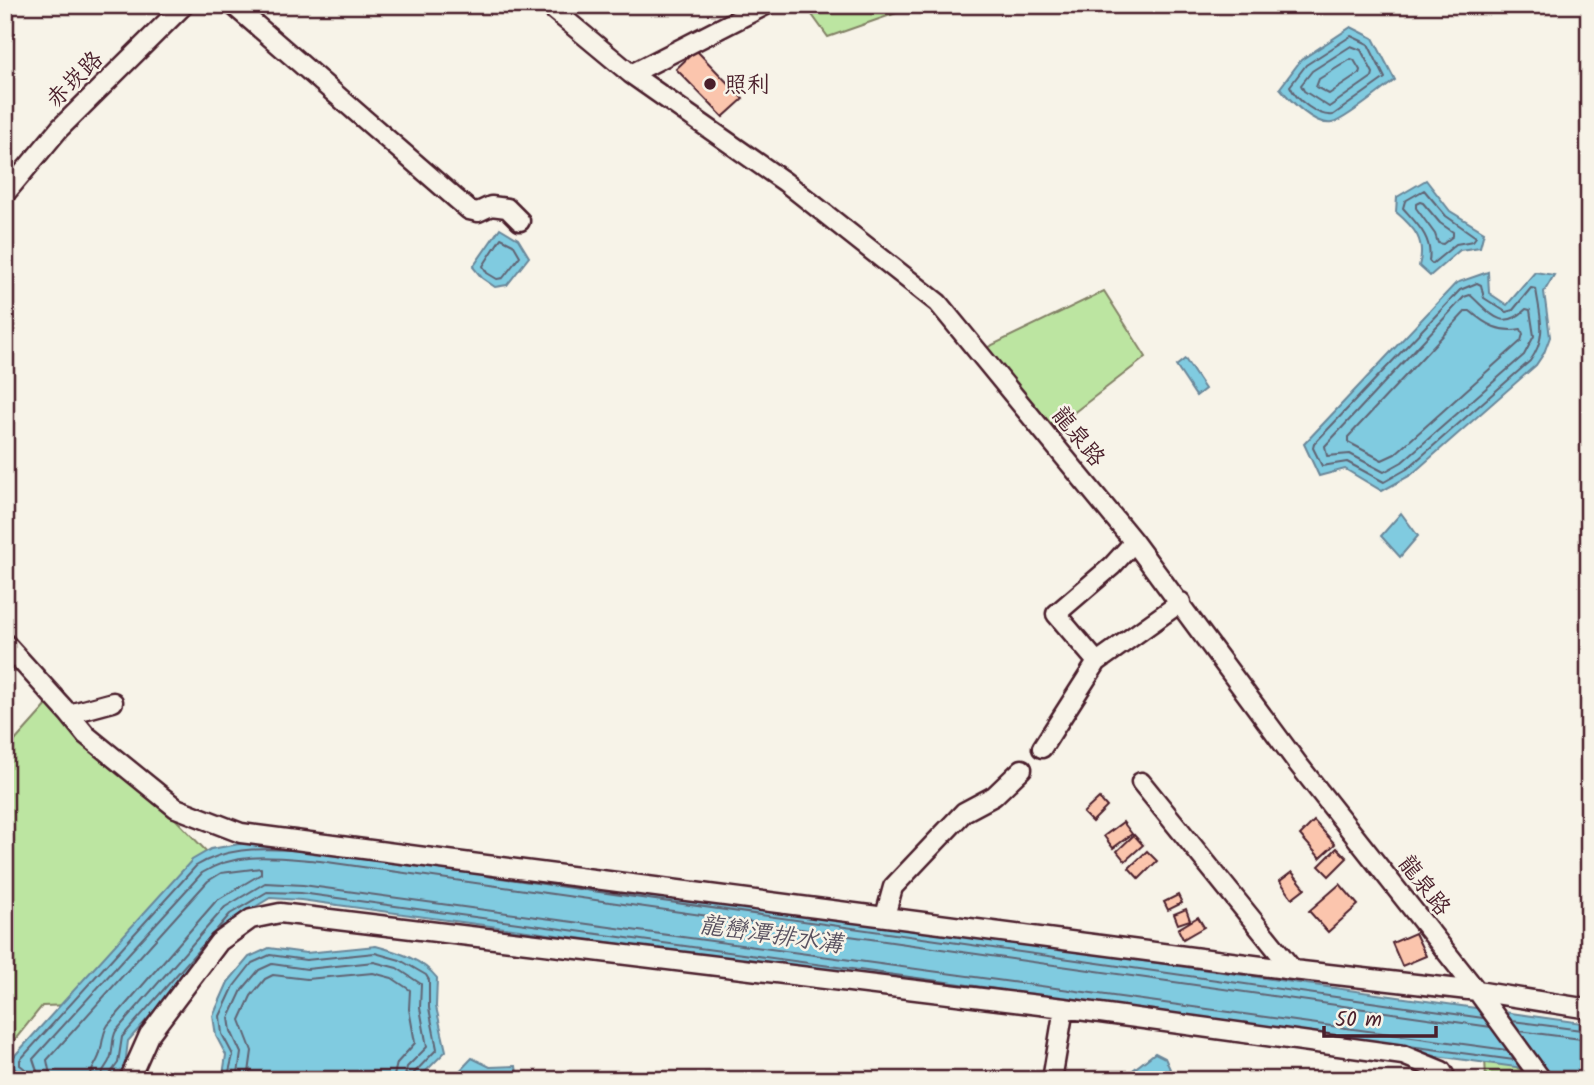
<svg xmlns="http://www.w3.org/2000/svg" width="1594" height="1085" viewBox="0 0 1594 1085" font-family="Kalam,'LXGW WenKai TC',sans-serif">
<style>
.green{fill:#bce5a1;stroke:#838266;stroke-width:2}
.water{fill:#80cbe0;stroke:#6a8698;stroke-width:2}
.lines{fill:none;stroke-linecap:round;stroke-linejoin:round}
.shore{stroke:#606473;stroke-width:2}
.building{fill:#fbc5ad;stroke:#4a1f2b;stroke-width:2}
.minor-casing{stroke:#4a1f2b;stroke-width:23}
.minor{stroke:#f7f3e8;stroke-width:18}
.poi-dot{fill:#4a1f2b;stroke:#f7f3e8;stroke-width:2.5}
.labels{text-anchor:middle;stroke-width:5;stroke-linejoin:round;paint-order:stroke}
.street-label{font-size:23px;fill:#4a1f2b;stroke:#f7f3e8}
.poi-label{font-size:23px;fill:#4a1f2b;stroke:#f7f3e8;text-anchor:start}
.water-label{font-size:24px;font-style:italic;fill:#5a5361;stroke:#f7f3e8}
</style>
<rect width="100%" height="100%" fill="#f7f3e8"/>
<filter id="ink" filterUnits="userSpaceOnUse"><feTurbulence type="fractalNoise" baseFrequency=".0143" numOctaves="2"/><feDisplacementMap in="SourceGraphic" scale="14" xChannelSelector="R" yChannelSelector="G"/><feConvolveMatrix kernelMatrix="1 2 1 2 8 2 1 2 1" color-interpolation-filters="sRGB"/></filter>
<g filter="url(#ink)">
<!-- green -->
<path class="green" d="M805 5H919L828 37Z
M1104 291 1146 357 1054 428 984 349Z
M56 695 211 856 72 1005 42 1006 5 1052V752Z
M1485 1057C1503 1061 1519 1064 1531 1080H1486Z"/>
<!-- water -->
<path class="water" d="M1351 27 1373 38 1395 80C1383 89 1344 121 1332 123 1314 126 1290 100 1280 88L1301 60Z
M1426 180 1450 211 1484 232 1480 247 1460 250 1430 276 1419 266C1426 241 1415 228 1396 212L1397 197Z
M500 228 518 239 529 257 507 285 495 287 482 278 473 267Z
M1488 272 1489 293 1507 305 1535 272 1554 275 1544 292 1550 337 1544 353 1536 365 1411 475 1382 491 1345 469 1319 476 1304 444 1456 283Z
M1185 359 1205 389 1196 396 1176 366Z
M1401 513 1418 536 1400 557 1381 536Z
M256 841 322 845 1589 1024V1077L301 900 270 898 235 919 128 1041 125 1066 114 1080H28L8 1063 192 860 211 849Z
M376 946C398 952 422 959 437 978L436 1007 446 1051 417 1080H212L223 1075 226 1055 216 1036 213 1016 228 982 249 957 269 948 306 953Z
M1155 1053 1165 1058 1175 1080H1120Z
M472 1058 490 1067 516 1066 518 1080H451Z"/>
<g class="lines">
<!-- shore -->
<path class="shore" d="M1351 36 1368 44 1385 78 1333 115C1318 117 1296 100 1290 86L1306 65Z
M1351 46 1361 50 1373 73 1372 77 1329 107 1304 91 1301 85 1312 71Z
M1351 59 1354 60 1360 70 1359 74 1329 94 1316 87 1319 79Z
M1424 190 1446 216 1476 237 1473 241 1456 244 1432 264 1429 261C1433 238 1417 224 1403 208L1405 201Z
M1420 202 1423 203 1440 223 1453 232V236L1443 244 1438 243 1435 234 1416 208V204Z
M501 238 513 244 520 256 503 278 497 279 487 273 483 266Z
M1477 283 1481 285 1484 298 1506 312 1513 310 1531 288 1536 289C1540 317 1548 336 1530 361L1407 469 1384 482 1347 462 1322 466 1313 448 1314 444 1460 290Z
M1470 295C1488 310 1501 334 1526 309L1530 310 1534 336 1524 355 1402 462 1384 472 1350 454 1327 456 1325 446 1464 297Z
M1466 311H1470C1486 325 1500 333 1521 329L1523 334 1521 341 1395 454 1382 460 1348 442V437Z
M487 876 1483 1018
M213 934 230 914 267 892 301 893 1004 990
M1512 1021 1589 1031
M1519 1031 1589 1040
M1409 1046 1514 1060
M31 1080 30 1073 20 1065V1060L196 866C226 848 256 848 290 850
M40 1080 33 1059 202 873C237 850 280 858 320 861L1491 1027
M51 1080 47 1060 208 881 221 873 261 868V874L216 901 108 1025C102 1034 103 1043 100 1053 98 1063 90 1068 90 1080
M100 1080C101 1070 107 1067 110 1059 114 1049 111 1040 116 1031L225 907 265 883 303 885 1507 1050
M109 1080 110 1074 118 1063 122 1037 209 938
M227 1080 233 1055 222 1034 220 1016 234 986 252 963 270 955 306 960 375 953 400 960 426 975 429 980V1008L437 1049 414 1073 412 1080
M237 1080 241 1053 231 1031 229 1018 242 990 259 970 272 964 307 969 374 962 397 968 421 984 420 1008 427 1047 407 1067 404 1080
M248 1080 252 1051 240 1020 251 996 265 979 273 975 307 979 373 973 392 978 410 990 409 1009 415 1043 397 1063 393 1080"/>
</g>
<!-- building -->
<path class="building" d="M696 50 743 99 723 117 676 69Z
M1099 798 1107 807 1092 822 1083 813Z
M1314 821 1335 844 1320 858 1300 835Z
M1123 822 1132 834 1113 848 1104 836Z
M1134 835 1143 845 1125 861 1117 851Z
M1337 848 1347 858 1329 876 1319 866Z
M1147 851 1157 861 1139 879 1129 868Z
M1292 872 1305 888 1292 898 1280 881Z
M1340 884 1358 905 1328 932 1309 911Z
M1178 895 1182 903 1168 910 1164 902Z
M1186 909 1190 920 1178 924 1174 914Z
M1198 917 1204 927 1183 939 1178 929Z
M1415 933 1426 956 1402 966 1392 943Z"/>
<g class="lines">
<!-- minor casing -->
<g class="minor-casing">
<path id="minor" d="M233 5 469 210 478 212 491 206 507 208 520 221
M548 5 631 74 785 182 938 303 1134 542 1298 764 1477 991 1542 1080
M631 74 766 5
M5 194 60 128 184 5
M5 643 69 714 113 702
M1097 662 1056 614 1112 566 1134 542
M69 714 86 735 176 808 241 833 1293 970 1477 991 1589 1009
M1042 748 1097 662 1181 602
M1141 782 1293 970
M885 916 893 887 964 812 994 796 1022 769
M129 1080 149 1035 219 942 251 919 280 913 1064 1008 1403 1055 1442 1071 1447 1080
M1052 1080 1064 1008"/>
</g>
<!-- minor -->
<use href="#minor" class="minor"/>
</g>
</g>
<!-- markers -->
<circle class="poi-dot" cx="710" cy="84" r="7"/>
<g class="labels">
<!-- street labels -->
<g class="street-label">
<text transform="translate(74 79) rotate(-45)" y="8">赤崁路</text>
<text transform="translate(1079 436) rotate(51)" y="8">龍泉路</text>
<text transform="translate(1425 885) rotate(52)" y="8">龍泉路</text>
</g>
<!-- poi labels -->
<g class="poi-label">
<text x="724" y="92">照利</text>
</g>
<!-- water labels -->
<g class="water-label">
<text transform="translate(771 934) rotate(8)" y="8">龍巒潭排水溝</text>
</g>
</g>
<!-- margin -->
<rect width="1594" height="1085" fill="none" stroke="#f7f3e8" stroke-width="28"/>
<rect x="14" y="14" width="1566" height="1057" fill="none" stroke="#4a1f2b" stroke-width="2.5" filter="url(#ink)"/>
<!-- scale -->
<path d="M1324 1026v10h112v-10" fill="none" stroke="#4a1f2b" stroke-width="3.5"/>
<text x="1335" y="1026" font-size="21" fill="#4a1f2b" stroke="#f7f3e8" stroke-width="5" paint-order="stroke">50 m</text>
</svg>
